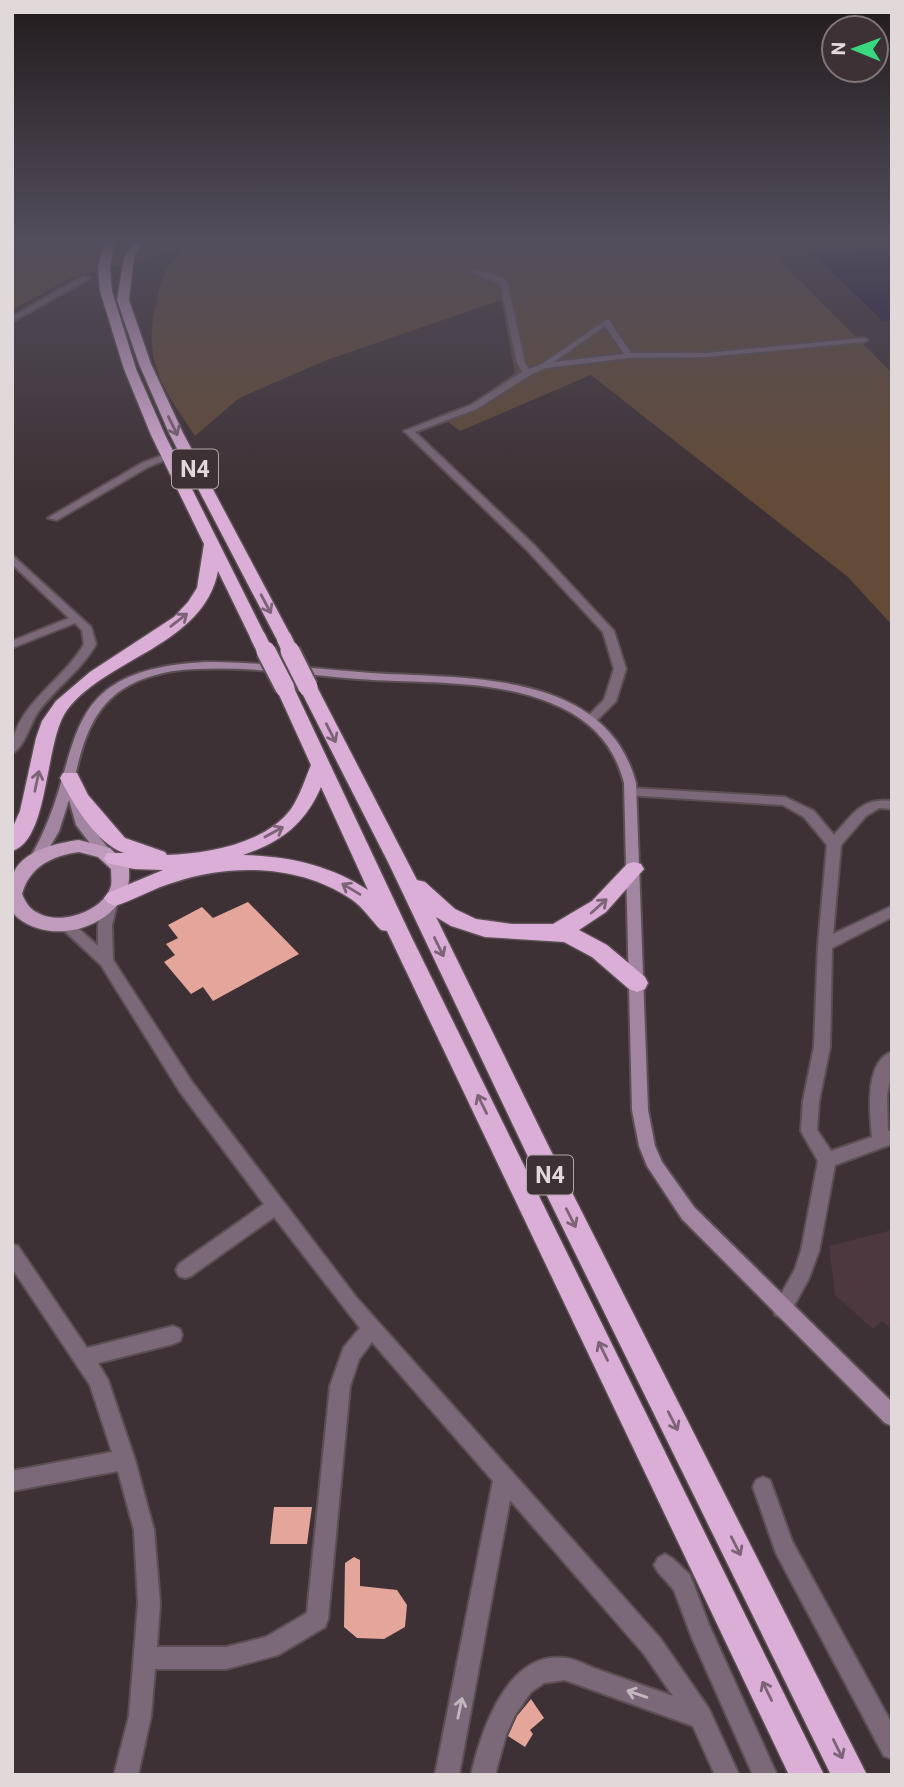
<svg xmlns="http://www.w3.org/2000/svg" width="904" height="1787" viewBox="0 0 904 1787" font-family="Roboto,sans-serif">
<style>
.built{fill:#4c383e}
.green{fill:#634b37}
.water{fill:#23143d}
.building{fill:#e4a69b}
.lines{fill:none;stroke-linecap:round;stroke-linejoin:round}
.street-casing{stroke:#5b4f53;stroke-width:4}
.secondary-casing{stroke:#5b4f53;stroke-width:4}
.primary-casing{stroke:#5b4f53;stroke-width:3}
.highway-casing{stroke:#5b4f53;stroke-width:3}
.street{fill:#7b6979;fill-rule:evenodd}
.secondary{fill:#a285a0;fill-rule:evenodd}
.primary{fill:#c09bbd;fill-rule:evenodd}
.highway{fill:#dbaed8;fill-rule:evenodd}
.highway-bridge-far1-casing{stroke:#5b4f53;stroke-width:18;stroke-linecap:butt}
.highway-bridge-casing{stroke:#5b4f53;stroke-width:23;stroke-linecap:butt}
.highway-bridge-far1{stroke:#dbaed8;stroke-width:15}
.highway-bridge{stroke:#dbaed8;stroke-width:19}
.oneway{stroke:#7d6376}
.oneway2{stroke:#c2b7bd}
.labels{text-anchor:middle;stroke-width:7;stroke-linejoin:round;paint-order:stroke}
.shield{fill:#3e3135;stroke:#b0a6a8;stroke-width:2}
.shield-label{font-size:23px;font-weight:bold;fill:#e1d8da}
</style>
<rect width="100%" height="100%" fill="#3e3135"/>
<!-- built -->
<path class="built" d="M892 1230V1330L882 1321 873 1329 835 1295 829 1246Z"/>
<!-- green -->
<path class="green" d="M12 241H760L892 373V625L848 577 591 375 460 431 439 415 474 402 515 373 501 300 327 360 239 398 195 436C167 393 144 367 154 312 157 299 160 283 166 271 170 263 178 256 182 249L71 278 12 310Z"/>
<!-- water -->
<path class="water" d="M892 247V320L883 321 812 253Z"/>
<!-- building -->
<path class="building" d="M248 902 299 954 213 1001 203 987 191 994 164 962 175 955 166 944 178 938 168 925 202 907 213 918Z
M274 1507H312L307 1544H270Z
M354 1557 360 1560V1586L397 1590 407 1605 405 1627 384 1639 357 1638 344 1627 345 1563Z
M531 1699 544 1718 530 1730 533 1734 525 1747 508 1736 517 1716Z"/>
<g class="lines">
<!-- street casing -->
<g class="street-casing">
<path id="street" d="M475 269 504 278 508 284 525 363 529 369 542 364 606 320H609L631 353H706L864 338 868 340 864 342 706 357 629 358 546 368 530 375 477 409 415 432 534 545 614 631 626 669 616 701 595 722 591 723 585 719 604 700 614 669 603 632 526 549 404 431 471 405 522 372 517 363 500 284 472 273 471 271ZM605 326 624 354 554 362Z
M83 276 90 278 12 322V317Z
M168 453 171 454V458L148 467 57 520 48 518 142 463Z
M12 555 91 627 96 644C81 671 56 687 38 712 30 723 25 747 12 753 12 706 63 682 84 644L82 630 75 623 12 648V641L69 618 12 564Z
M631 788 785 797 814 811 834 835C852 815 862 797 892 801V809L879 808 866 816 841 845 833 934 892 906V917L832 948 830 1047 819 1101 817 1130 831 1151 872 1137C870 1114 864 1061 892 1052V1069L887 1096 888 1131 892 1130V1144L835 1165 819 1251 809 1278 789 1315 782 1318 775 1315 773 1309 795 1269 801 1251 818 1161 801 1131 803 1101 814 1047 818 945 827 845 804 817 783 805 626 795 625 792 626 789Z
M110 899 117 904 112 925 113 960 192 1082 356 1297 660 1638 709 1709 739 1775H715L693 1726 565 1680 544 1683 531 1692 515 1715 506 1735 495 1775H471C481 1732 507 1650 565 1658 575 1659 586 1665 596 1669 622 1678 647 1687 673 1696L644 1654 510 1500 459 1775H435L493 1481 372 1342 359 1359 350 1386 328 1619 325 1627 278 1655 226 1669H155L151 1716 138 1775H114L129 1716 138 1603 134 1530 118 1471 12 1491V1471L112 1452 90 1385 12 1268V1244L18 1246 87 1348 173 1326 180 1329 182 1335 180 1341 173 1344 98 1363 108 1380 135 1460 154 1530 160 1603 157 1647H226L266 1637 307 1613 330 1386 344 1347 360 1328 274 1217 191 1276 185 1278 179 1276 176 1270 179 1264 264 1204 180 1092 101 965 57 924 59 920H69L98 946C98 932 96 906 110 899Z
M763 1477 770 1480 792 1541 892 1724V1759L884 1756 776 1553 753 1487 756 1480Z
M665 1554 672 1558 690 1575 709 1625 777 1775H753L692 1638 674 1590 658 1572 654 1565 658 1558Z"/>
</g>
<!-- secondary casing -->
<g class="secondary-casing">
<path id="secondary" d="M205 662C261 662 315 669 371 673 464 679 606 669 636 783L648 1110 655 1146 662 1162 694 1207 892 1402V1426L885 1423 682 1219 647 1166 639 1146 632 1110 624 783C615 748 595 724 562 708 501 678 425 684 358 679 297 674 234 664 173 671 156 674 138 679 123 689 90 710 81 749 73 785L78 789 89 824 109 849 111 852 109 855H99L76 825 69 800 59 831 42 861H32L30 858C90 756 45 671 205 662Z"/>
</g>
<!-- primary casing -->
<g class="primary-casing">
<path id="primary" d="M79 840 110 848 129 867C129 874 130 882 127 888 112 929 52 945 18 918 10 912 12 903 12 893 12 887 11 878 14 872 24 850 57 843 79 840ZM79 852 98 857 111 869C111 874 112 881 111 886 104 911 62 925 40 914 30 910 26 903 22 894 30 866 52 856 79 852Z"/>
</g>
<!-- highway casing -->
<g class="highway-casing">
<path id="highway" d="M105 241H115L110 267 112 291 136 369 165 435 266 637 264 641H252L218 571C204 645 108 657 67 710 44 741 50 840 12 851V829L20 811 36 738 42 721 56 701 90 672 174 617 188 602 197 588 204 544 151 435 124 369 100 291 98 267Z
M135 241H145L134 257 129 300 151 364 183 433 292 638 290 642 284 643 276 638 169 433 139 364 117 300 124 257Z
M308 682 317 687 417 880 425 882 455 909 476 919 512 924H553L592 901 627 864 634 862 641 864 644 869 606 912 579 930 607 945 645 977 648 983 645 989 637 992 629 989 592 957 564 942 485 937 451 926 436 917 549 1147 867 1775H831L531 1163 389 864 299 687Z
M285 683 294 688 411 936 824 1775H789L387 931 381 930C371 920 363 907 351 899 300 865 233 863 175 882 154 888 136 899 115 906L108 903 104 898 108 893 163 870 134 869 107 863 104 858 107 853H124C96 843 73 804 60 778L63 773H77L88 795 125 838 165 852 167 855C207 854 265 844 291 809 300 796 305 779 311 765L276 688ZM321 787 368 890C330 865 288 856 243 855 281 842 305 824 321 787Z"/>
</g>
<!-- street -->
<use href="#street" class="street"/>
<!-- secondary -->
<use href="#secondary" class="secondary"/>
<!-- primary -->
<use href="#primary" class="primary"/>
<!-- highway -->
<use href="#highway" class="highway"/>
<!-- highway-bridge-far1 casing -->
<g class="highway-bridge-far1-casing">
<path id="highway-bridge-far1" d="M258 637 266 653
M284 638 291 653"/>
</g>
<!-- highway-bridge casing -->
<g class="highway-bridge-casing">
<path id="highway-bridge" d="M266 651 285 688
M290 651 308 687"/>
</g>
<!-- highway-bridge-far1 -->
<use href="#highway-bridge-far1" class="highway-bridge-far1"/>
<!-- highway-bridge -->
<use href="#highway-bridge" class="highway-bridge"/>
</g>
<!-- one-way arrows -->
<defs><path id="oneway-shaft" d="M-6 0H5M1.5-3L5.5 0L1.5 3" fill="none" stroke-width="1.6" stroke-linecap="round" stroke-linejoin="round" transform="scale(1.75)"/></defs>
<g class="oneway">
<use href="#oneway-shaft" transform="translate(173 426) rotate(64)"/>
<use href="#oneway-shaft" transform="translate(266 604) rotate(62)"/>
<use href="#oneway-shaft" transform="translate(179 620) rotate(-38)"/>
<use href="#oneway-shaft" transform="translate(331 733) rotate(63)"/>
<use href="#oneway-shaft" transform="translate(37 781) rotate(-78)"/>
<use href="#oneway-shaft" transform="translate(274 832) rotate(-29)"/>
<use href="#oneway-shaft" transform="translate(351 889) rotate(-149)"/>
<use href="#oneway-shaft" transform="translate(599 906) rotate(-42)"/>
<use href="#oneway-shaft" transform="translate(439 947) rotate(64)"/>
<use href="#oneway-shaft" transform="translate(482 1104) rotate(-116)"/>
<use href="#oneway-shaft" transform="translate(571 1218) rotate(63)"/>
<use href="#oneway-shaft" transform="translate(603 1351) rotate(-116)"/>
<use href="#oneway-shaft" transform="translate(673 1421) rotate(63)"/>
<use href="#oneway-shaft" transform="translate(736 1546) rotate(63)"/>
<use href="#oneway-shaft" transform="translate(767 1691) rotate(-116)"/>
<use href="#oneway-shaft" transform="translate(838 1749) rotate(64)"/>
</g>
<g class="oneway2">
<use href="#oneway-shaft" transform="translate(637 1694) rotate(-161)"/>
<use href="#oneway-shaft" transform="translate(460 1708) rotate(-78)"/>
</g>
<!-- sky -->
<linearGradient id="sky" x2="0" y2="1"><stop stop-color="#221b1d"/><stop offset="0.49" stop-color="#524e5c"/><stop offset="1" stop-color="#524e5c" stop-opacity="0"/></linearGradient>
<rect width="904" height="491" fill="url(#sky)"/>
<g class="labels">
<!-- shield labels -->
<g class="shield">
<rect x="172" y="449.5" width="46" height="39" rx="5"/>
<rect x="527" y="1155.5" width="46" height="39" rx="5"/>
</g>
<g class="shield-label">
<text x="195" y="477">N4</text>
<text x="550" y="1183">N4</text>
</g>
</g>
<!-- border -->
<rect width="904" height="1787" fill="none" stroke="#e1d8da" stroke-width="28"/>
<!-- north arrow -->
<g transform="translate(855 49) rotate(271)"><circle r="33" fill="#3e3135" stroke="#7f7477" stroke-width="2"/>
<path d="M0-5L12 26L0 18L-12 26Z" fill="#39d87f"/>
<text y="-10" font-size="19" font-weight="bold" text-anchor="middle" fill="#e1d8da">N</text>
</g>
</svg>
